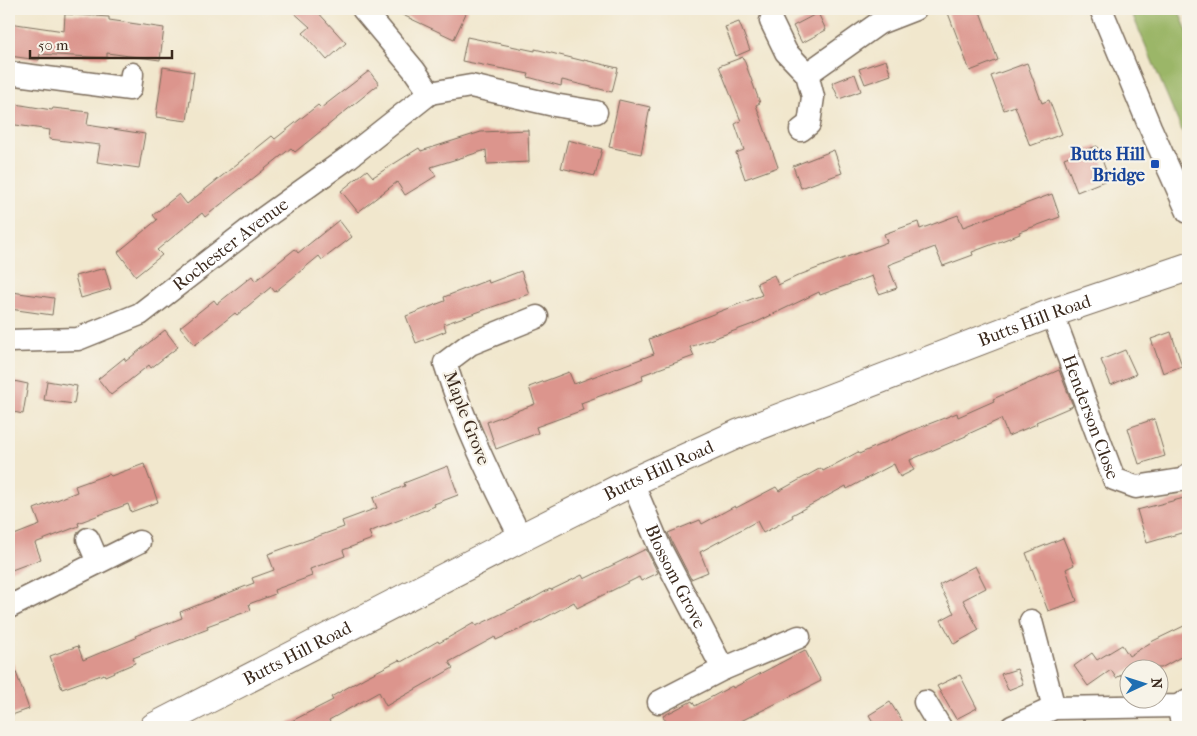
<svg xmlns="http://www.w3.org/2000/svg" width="1197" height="736" viewBox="0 0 1197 736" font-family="'IM FELL French Canon',serif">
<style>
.forest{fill:#9bb668;stroke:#6b7043}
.building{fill:#dc958d}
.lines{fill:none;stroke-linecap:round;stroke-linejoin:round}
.minor-casing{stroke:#7b6c5b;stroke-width:25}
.tertiary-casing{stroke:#7b6c5b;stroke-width:30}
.minor{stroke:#fff;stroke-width:22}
.tertiary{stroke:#fff;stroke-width:28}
.transit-dot{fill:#1a4fb4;stroke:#f7f3e8;stroke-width:2}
.labels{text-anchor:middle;stroke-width:4.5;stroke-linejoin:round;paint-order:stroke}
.transit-label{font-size:18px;font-weight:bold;fill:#164399;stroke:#f7f3e8;text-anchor:end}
.street-label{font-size:18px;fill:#3b2a1e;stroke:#f7f3e8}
</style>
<rect width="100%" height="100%" fill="#f7f3e8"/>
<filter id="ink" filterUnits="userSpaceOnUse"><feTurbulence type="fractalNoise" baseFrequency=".02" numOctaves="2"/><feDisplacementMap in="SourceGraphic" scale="10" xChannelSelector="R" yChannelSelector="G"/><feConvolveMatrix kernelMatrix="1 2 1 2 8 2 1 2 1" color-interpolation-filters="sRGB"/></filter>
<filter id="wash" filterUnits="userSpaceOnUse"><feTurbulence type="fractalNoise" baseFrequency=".0096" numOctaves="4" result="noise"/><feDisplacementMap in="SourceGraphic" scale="20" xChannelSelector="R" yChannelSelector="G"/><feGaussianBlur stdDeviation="1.12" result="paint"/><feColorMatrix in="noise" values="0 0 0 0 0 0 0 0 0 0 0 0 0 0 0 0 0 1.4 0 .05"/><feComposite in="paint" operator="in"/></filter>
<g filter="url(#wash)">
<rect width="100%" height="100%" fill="#f1e7cd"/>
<!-- forest -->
<path class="forest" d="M1130 9H1178L1188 33V145Z"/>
<g id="blocks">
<!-- building -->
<path class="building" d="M290 9H315L346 43 327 60 303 33 310 27Z
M390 9H468L454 39Z
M960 9H979L998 60 970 71 948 13Z
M818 13 826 30 802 43 793 26Z
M65 14 109 17V20L164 28 160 60 107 53V58L40 54 39 60 9 56V23L64 31Z
M739 22 750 50 736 56 725 27Z
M467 37 535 51V49L584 61V60L618 68 612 92 562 80 561 86 528 77 529 74 462 61Z
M743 57 760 103 756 105 778 167 745 179 736 153 744 150 735 124 741 121 719 66Z
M886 60 891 75 865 84 859 69Z
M1027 63 1042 103 1049 100 1062 134 1030 146 1015 106 1004 110 991 76Z
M163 67 194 72 187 121 156 117Z
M369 71 379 84 295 152 291 148 205 217 202 213 157 250 162 255 136 276 118 252 157 220 153 215 179 194 187 204 272 136 275 139 318 105 321 108Z
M855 74 861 91 839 99 832 83Z
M619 100 650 107 641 154 609 147Z
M9 103 52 110 53 108 89 112 87 125 145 134 139 168 97 162 100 145 49 139 50 130 9 124Z
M528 130 529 162 487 164 486 150 431 167 436 176 405 195 397 182 358 212 341 191 367 170 373 177 419 148 421 151 481 132Z
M568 140 602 149 595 176 561 168Z
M1097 146 1109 179 1077 192 1064 158Z
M834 150 842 173 801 188 793 166Z
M1052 194 1060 217 1019 232 1020 234 972 252 973 255 943 266 935 247 888 265 897 288 879 294 872 276 820 295 819 292 753 324 690 347 694 356 642 375 643 380 581 403 583 410 536 427 538 433 496 449 487 422 535 404 529 387 569 372 574 384 654 354 649 339 762 295 757 283 774 275 778 285 802 274 887 242 884 234 918 222 920 229 958 215 963 227Z
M339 220 352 237 322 260 319 256 275 292 271 287 237 315 235 313 195 345 180 327 214 300 217 304 252 276 255 281 295 249 298 253Z
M105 268 111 289 81 298 75 276Z
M521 271 529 294 444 324 446 331 416 343 406 316 445 301 444 297 488 280 489 283Z
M12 292 54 298 52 315 10 309Z
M165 330 178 347 151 368 149 365 111 395 98 379 124 358 126 361Z
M1171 332 1182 366 1163 373 1151 339Z
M1125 350 1136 374 1111 385 1101 360Z
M1059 370 1073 406 1036 422 1037 424 1008 436 1001 419 966 435V436L910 460 914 470 900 477 894 464 847 489 846 486 792 515 793 517 763 533 757 521 700 552 708 572 691 579 672 542 668 533 700 520 702 524 735 506 736 508 776 487 779 491 821 468 823 471 858 452 859 454 911 431 957 413 958 417 994 401 993 399Z
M9 380 28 384 23 414 9 411Z
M47 381 77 386 74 404 44 400Z
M1154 419 1165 456 1139 464 1128 428Z
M144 464 158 502 131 512 128 504 78 523 79 526 35 543 41 559 9 571V537L40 525 34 509 77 492 75 486 109 474 111 476Z
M448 466 458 495 434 504 435 506 369 532 372 539 343 550 345 556 310 569 312 576 274 590 275 594 249 604 251 610 207 626 208 629 133 658 135 663 105 676 104 674 62 689 50 656 78 646 83 660 136 638 135 636 182 618 180 612 254 583 252 578 274 570 268 554 344 527 342 521 377 508 373 498 405 486 404 483Z
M1188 497V531L1147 543 1137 510Z
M1063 538 1074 565 1066 569 1077 601 1048 611 1026 553Z
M646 549 658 573 641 581 639 577 577 608 574 602 541 620 496 640 495 637 449 662 453 668 386 706 379 692 329 720 332 727H280L333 700 331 697 364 678 399 660 401 662 438 641 439 643 474 623 476 626 530 600 550 589 551 590 582 575 584 579Z
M975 566 986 588 963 600 979 630 954 644 941 620 954 613 939 585Z
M1188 624V653L1161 668H1130V670L1116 678 1111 670 1088 686 1074 666 1092 653 1097 660 1122 645 1129 656 1153 641Z
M805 650 821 681 729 727H669L663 716 692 701 695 706 732 686 733 688Z
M11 658 29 709 9 716V659Z
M1017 669 1023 684 1008 690 1001 674Z
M960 675 977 708 956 719 937 686Z
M890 702 906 727H876L869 715Z"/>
</g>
</g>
<g filter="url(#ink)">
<use href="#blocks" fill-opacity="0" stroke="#7b6c5b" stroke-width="1"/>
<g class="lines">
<!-- minor casing -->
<g class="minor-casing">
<g id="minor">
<path d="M1101 9 1150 127 1188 212"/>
<path d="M771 21 786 52 807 74"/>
<path d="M9 73 130 89 132 74"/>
<path d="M430 93 471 86 554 105 596 112"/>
<path d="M801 130 809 124 813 97 807 74 879 23 915 9"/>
<path id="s1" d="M1052 313 1114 479 1136 487 1187 479 1188 475"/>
<path id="s2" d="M9 341 78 339 140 314 264 218 349 157 430 93 414 70 363 9"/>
<path id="s3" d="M632 482 660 548 723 669 659 702"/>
<path d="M521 538C492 481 464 424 445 363L470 344 537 317"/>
<path d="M88 539 98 562"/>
<path d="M9 607 139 542"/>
<path d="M1031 621 1054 708"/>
<path d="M723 669 799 637"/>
<path d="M925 702 940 727"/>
<path d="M1178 706 1183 727"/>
<path d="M1012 727 1054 708 1178 706 1188 700"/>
</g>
</g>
<!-- tertiary casing -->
<g class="tertiary-casing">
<g id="tertiary">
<path id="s4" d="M154 727 521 538 632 482 740 433 1052 313 1188 267"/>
</g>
</g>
<!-- minor -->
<use href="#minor" class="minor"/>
<!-- tertiary -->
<use href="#tertiary" class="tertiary"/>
</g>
</g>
<!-- markers -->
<rect class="transit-dot" x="1150" y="159" width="10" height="10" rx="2.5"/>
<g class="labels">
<!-- transit labels -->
<g class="transit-label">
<text x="1145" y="160">Butts Hill<tspan x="1145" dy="21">Bridge</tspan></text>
</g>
<!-- street labels -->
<g class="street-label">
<text dy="6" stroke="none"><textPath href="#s2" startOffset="250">Rochester Avenue</textPath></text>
<text dy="6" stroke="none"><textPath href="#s4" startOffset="971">Butts Hill Road</textPath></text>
<text dy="6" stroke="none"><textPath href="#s1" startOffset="111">Henderson Close</textPath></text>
<text transform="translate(467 418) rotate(69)" y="6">Maple Grove</text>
<text dy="6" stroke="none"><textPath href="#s4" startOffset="566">Butts Hill Road</textPath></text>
<text dy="6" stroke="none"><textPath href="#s3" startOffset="104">Blossom Grove</textPath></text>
<text dy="6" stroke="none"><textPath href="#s4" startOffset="161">Butts Hill Road</textPath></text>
</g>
</g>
<!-- margin -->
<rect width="1197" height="736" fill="none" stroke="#f7f3e8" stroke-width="30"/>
<!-- north arrow -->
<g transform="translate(1144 684) rotate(86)"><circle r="24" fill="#f7f3e8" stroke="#aca397"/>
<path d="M0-4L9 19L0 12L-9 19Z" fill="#1f6fb2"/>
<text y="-8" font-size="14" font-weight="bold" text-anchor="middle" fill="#3b2a1e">N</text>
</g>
<!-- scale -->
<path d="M30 50v8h142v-8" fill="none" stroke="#3b2a1e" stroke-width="2.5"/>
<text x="38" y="50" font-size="15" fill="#3b2a1e" stroke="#f7f3e8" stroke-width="4" paint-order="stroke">50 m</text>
</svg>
